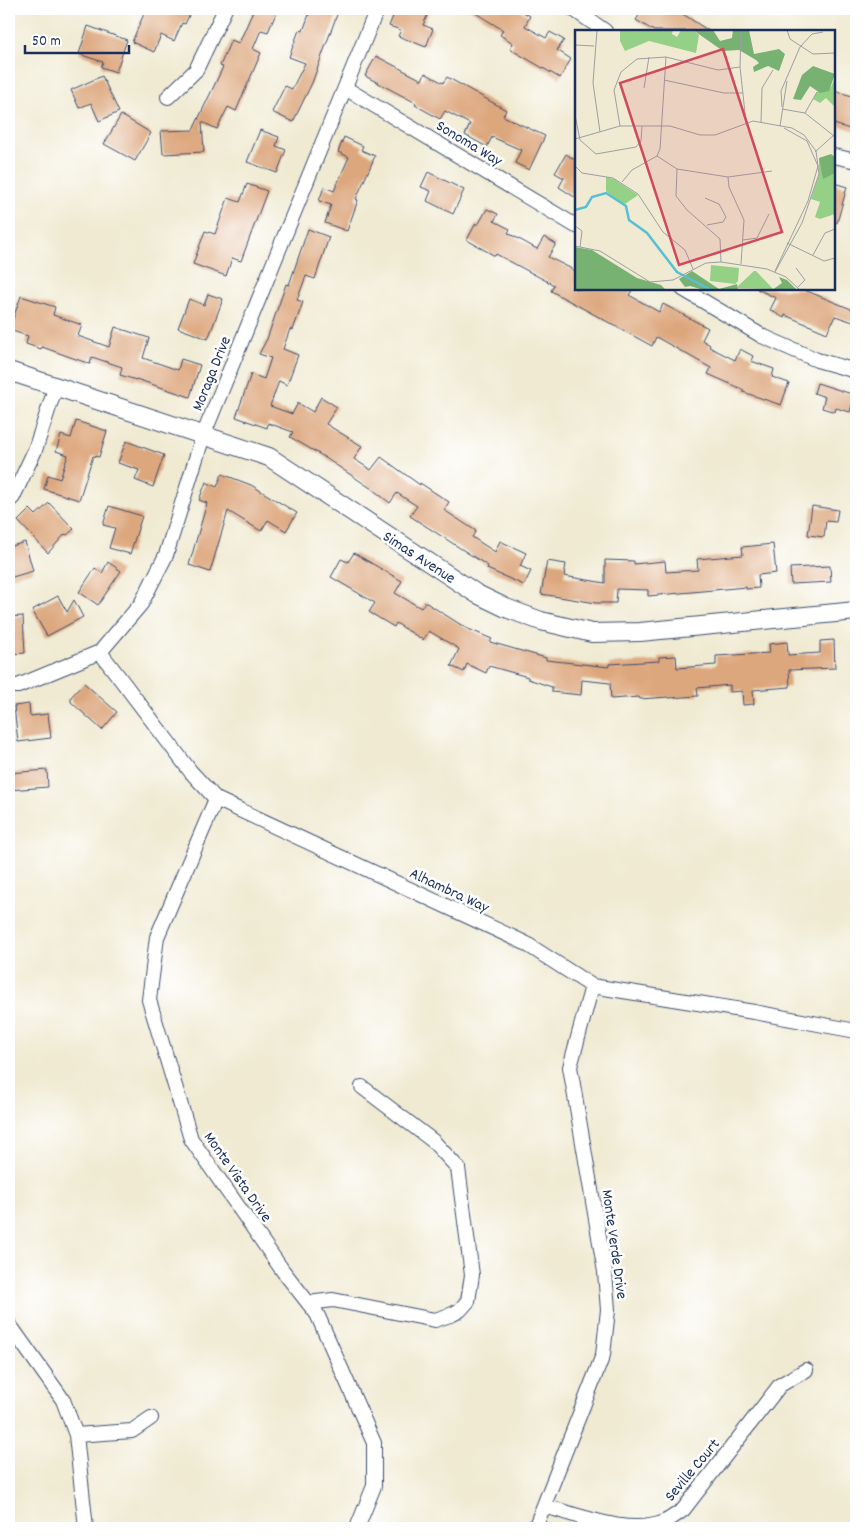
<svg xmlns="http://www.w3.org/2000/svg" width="865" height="1537" viewBox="0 0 865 1537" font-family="Dekko,sans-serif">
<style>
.building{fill:#dda77e}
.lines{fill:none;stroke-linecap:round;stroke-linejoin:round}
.minor-casing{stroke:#3b4b6f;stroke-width:16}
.tertiary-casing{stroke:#3b4b6f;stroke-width:20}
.minor{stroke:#fff;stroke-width:14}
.tertiary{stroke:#fff;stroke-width:18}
.labels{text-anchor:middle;stroke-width:5;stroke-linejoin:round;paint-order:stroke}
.street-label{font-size:16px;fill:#1b2f5e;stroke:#fff}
.inset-river{fill:none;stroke:#57c0d4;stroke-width:2.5}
.inset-road{fill:none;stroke:#9b9fa4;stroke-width:1}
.view{fill:#d1495b;fill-opacity:0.15;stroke:#d1495b;stroke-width:2.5}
.inset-edge{fill:none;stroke:#1b2f5e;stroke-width:2.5}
</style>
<rect width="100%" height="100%" fill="#fff"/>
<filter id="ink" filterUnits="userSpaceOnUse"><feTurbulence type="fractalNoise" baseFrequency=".02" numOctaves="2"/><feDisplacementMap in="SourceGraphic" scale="10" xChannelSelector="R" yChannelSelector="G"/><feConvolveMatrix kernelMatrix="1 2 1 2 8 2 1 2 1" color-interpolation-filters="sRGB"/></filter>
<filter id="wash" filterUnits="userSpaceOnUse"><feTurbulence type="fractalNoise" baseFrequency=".0096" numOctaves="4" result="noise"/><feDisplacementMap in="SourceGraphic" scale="20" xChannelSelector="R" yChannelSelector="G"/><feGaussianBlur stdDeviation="1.12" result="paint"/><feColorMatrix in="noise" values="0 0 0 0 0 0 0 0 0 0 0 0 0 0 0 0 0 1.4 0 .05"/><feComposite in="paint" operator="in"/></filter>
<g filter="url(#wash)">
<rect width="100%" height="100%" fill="#f0ead2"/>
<g id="blocks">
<!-- building -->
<path class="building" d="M146 9H192L185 24 182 23 174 41 161 35 154 52 132 42Z
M254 9H278L268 32 261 30 253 49 261 53 236 111 228 107 217 129 202 122 204 152 163 154 161 131 193 130 223 67 220 66 231 40 239 43Z
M311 9H339L312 83 293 122 272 112 285 86 292 89 305 63 289 57 299 30 303 31Z
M396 9H430L423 25 433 29 426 47 398 36 401 30 389 26Z
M469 9H518L530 16 525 26 546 38 550 32 564 40 557 50 571 59 560 78 510 49 513 43 500 35 503 30Z
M643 9H675L709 31H654L636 20Z
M88 26 127 40 116 72 101 67 103 62 79 54Z
M376 56 422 80 425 73 443 83 447 77 506 110 503 116 545 136 529 170 515 163 521 150 492 137 487 147 465 135 470 124 445 111 440 119 415 105 416 103 365 76Z
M102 76 119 112 99 121 91 103 79 108 71 90Z
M834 91 856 97V131L834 124Z
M121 115 151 133 135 161 104 144Z
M260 130 279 137 276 146 286 150 277 173 247 162Z
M344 137 363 146 361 150 375 156 356 199 358 200 347 231 325 223 331 205 319 201 324 187 334 191 349 157 338 152Z
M566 154 575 160 576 158V198L559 187 564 178 555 173Z
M428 172 464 190 453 214 427 201 431 191 421 187Z
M834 183 847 187 837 223 834 222Z
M247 184 267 191 241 261 232 258 226 276 193 264 205 231 215 234 228 198 240 202Z
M487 209 498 214 494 221 510 229 508 233 537 249 544 237 556 244 548 257 576 271V289H633L629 295 659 312 663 304 708 328 702 340 710 345 709 347 735 360 740 349 753 356 751 361 774 369 772 377 789 383 781 405 743 392 744 390 708 374 711 368 656 337 652 346 551 291 554 285 496 254 495 256 467 240 476 223 478 225Z
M308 229 329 237 315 279 306 276 297 300 303 302 293 330 290 329 283 349 298 355 287 385 279 381 270 406 292 414 298 403 313 412 321 397 337 407 326 424 362 446 354 459 371 470 381 457 420 485V483L449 502 444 510 476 531 472 537 495 552 500 541 526 553 520 566 531 571 524 585 487 569 488 566 410 516 417 506 397 493 390 503 372 489 321 455 290 437 293 432 268 423 267 428 236 417 251 374 264 379 271 358 259 354 267 339 286 284 289 285Z
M757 289H802L856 311V323L835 316 827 333 785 315 784 318 770 310 776 298Z
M208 294 223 299 208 339 178 328 189 299 204 305Z
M21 296 55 307 53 315 82 325 78 336 109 347 115 327 149 338 143 358 178 370 181 359 200 365 190 397 136 379V380L120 375 122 367 92 357 90 364 42 347 41 349 26 344 28 336 9 330Z
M817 383 855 395 850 412 836 408 835 412 822 408 825 397 814 393Z
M76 421 107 431 99 457 93 456 79 500 44 489 48 475 60 479 68 455 56 451 61 435 71 438Z
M126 441 164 455 153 487 135 480 139 470 118 463Z
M222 474 251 485 297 513 286 531 268 520 261 531 228 511 210 572 189 565 207 503 199 500 206 482 217 487Z
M49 503 74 529 67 535 65 534 48 553 18 521 30 509 36 515Z
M109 506 142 516 130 554 109 548 115 528 103 525Z
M812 506 838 510 836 522 826 521 824 537 808 535Z
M25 542 33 571 9 578V547Z
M773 544 776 573 758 575 759 588 746 589V587L648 596V590L617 589 616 603H596L541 594 547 561 566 564 564 576 605 583V560L634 561V564L665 561 666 572 698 570 697 559 743 555 742 547Z
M354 553 402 581 395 593 421 608 425 602 466 628 492 639 490 642 546 658V660L609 667V664L659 661V657L676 656 677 668 716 665V656L770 653 769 644 787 642 788 655 820 653V641L834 640 835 668 789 670 790 687 753 690 754 704 743 705 742 691 730 692V685L697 688 698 696 669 698V697L640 699 639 697 611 699 610 683 582 680 581 695 552 692V687L528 679V677L489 666 486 673 467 664 464 672 451 666 459 649 429 631 423 640 396 623 394 627 369 612 375 603 331 577 341 559 348 562Z
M108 562 121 571 98 605 79 592 95 568 102 573Z
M830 566 831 582 791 584 790 568Z
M58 596 67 612 74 600 83 617 47 636 32 610Z
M23 616 25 653 10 654 9 617Z
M84 683 117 712 102 730 71 702V697Z
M29 704 30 716 48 714 51 738 18 742 14 706Z
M47 770 48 787 9 790V773Z"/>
</g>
</g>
<g filter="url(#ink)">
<use href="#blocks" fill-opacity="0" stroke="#3b4b6f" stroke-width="1"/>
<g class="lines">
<!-- minor casing -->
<g class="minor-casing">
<path id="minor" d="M573 9 605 31
M345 88 576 226
M168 97 196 70 225 9
M834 156 856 161
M683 289 762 336 817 360 856 371
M9 501 13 497 35 450 56 386
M100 652 191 772 216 799 525 943 592 986 754 1012 856 1031
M9 686H18L100 652 141 604 166 555 203 436 377 9
M216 799 157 937 149 1000 191 1139 283 1271 317 1314 374 1443V1486L357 1528
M308 1303 333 1300 435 1320 453 1314 460 1310 468 1301 472 1275 458 1168 433 1141 362 1087
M9 1324 63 1400 76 1435 86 1528
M76 1435 132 1431 151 1418
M544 1506C578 1515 630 1537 664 1522 671 1519 677 1514 683 1510L780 1385 806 1370
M535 1528 603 1355 608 1310 605 1272 570 1067 592 986"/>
</g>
<!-- tertiary casing -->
<g class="tertiary-casing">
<path id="tertiary" d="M9 371 269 457 477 594 506 608 541 621 592 633 640 632 856 611"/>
</g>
<!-- minor -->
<use href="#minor" class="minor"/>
<!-- tertiary -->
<use href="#tertiary" class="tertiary"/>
</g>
</g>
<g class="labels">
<!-- street labels -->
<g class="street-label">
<text transform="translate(470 142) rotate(31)" y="6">Sonoma Way</text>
<text transform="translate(210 373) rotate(-68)" y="6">Moraga Drive</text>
<text transform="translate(420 556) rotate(33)" y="6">Simas Avenue</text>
<text transform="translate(450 889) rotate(25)" y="6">Alhambra Way</text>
<text transform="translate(239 1176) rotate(55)" y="6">Monte Vista Drive</text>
<text transform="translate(616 1244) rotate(82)" y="6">Monte Verde Drive</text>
<text transform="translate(691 1469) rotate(-50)" y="6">Seville Court</text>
</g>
</g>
<!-- overview -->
<g transform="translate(575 30)">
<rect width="260" height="260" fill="#f0ead2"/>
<path d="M45 0H98L97 4 102 7 106 0H118L124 5 121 23 74 11 50 21 45 11ZM260 48V77L251 68 245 73 238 69 242 62 256 57ZM244 128 260 130V184L245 189 240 187 245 172 236 169 244 144ZM31 147 39 149 63 165 50 174 42 171 31 161ZM136 235 164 238 163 251 160 254 135 251ZM181 241 198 259 161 258 179 241Z" fill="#94d085"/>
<path d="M118 0H138L145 11 157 8 158 0H174L179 24 204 19 210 24 204 41 193 36 179 42 178 37 184 33 181 30 164 20 148 21ZM238 36 260 44 254 61 245 63 235 56 226 70 218 69 227 45ZM256 124 260 127V143L248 149 244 128ZM0 217 17 220 62 248 86 255 91 260H0ZM117 241 144 259 162 254 163 260H129L115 256 110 257 104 249ZM204 247 212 250 222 260H197L207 253Z" fill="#77b272"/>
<path class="inset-river" d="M0 180 11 177 17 167 31 163 51 176 54 190 72 203 102 242 136 260"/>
<path class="inset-road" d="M22 0 18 53 25 102M166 0 165 37 171 92M212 0 215 9 238 24 260 23M0 15 19 16M89 50 149 63H168M69 58 74 27M207 77 206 61 225 17 237 4 248 2M207 79 230 83 259 106M230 83 242 62M0 85 5 110 21 124 61 117 66 111 67 96M186 93 187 58 198 40M45 96 39 60 46 42 62 29 91 27 143 40 165 37M205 96 212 51M0 109 45 96H95L125 105H140L178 91 217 98 229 105 241 121 244 144 227 193 200 242M240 122 260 104M82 126 102 139 153 147 197 141M0 136 7 143 38 148 63 164 88 202 110 220 118 239M102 139 101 166 112 180 145 209 146 232M153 147 154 157 169 190 166 234M47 152 57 140 82 126 85 119 91 27M130 168 144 174 151 187 148 192 132 195M0 196 7 201 5 217M168 210 182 208 194 184M212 213 249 231 260 228M0 216 25 221 75 252 98 250 131 233 146 232 192 239 211 247 225 260M238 225 250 203 260 199M221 238 230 250 223 257M200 241 233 171 243 136 232 111 209 98"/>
<path class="view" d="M148 19 207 202 104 235 45 53Z"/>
<rect width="260" height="260" class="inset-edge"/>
</g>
<!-- margin -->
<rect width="865" height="1537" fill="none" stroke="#fff" stroke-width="30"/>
<!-- scale -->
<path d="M25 45v8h104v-8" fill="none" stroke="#1b2f5e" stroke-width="2.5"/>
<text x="32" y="45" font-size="15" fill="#1b2f5e" stroke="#ffffff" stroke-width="4" paint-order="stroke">50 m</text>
</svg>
